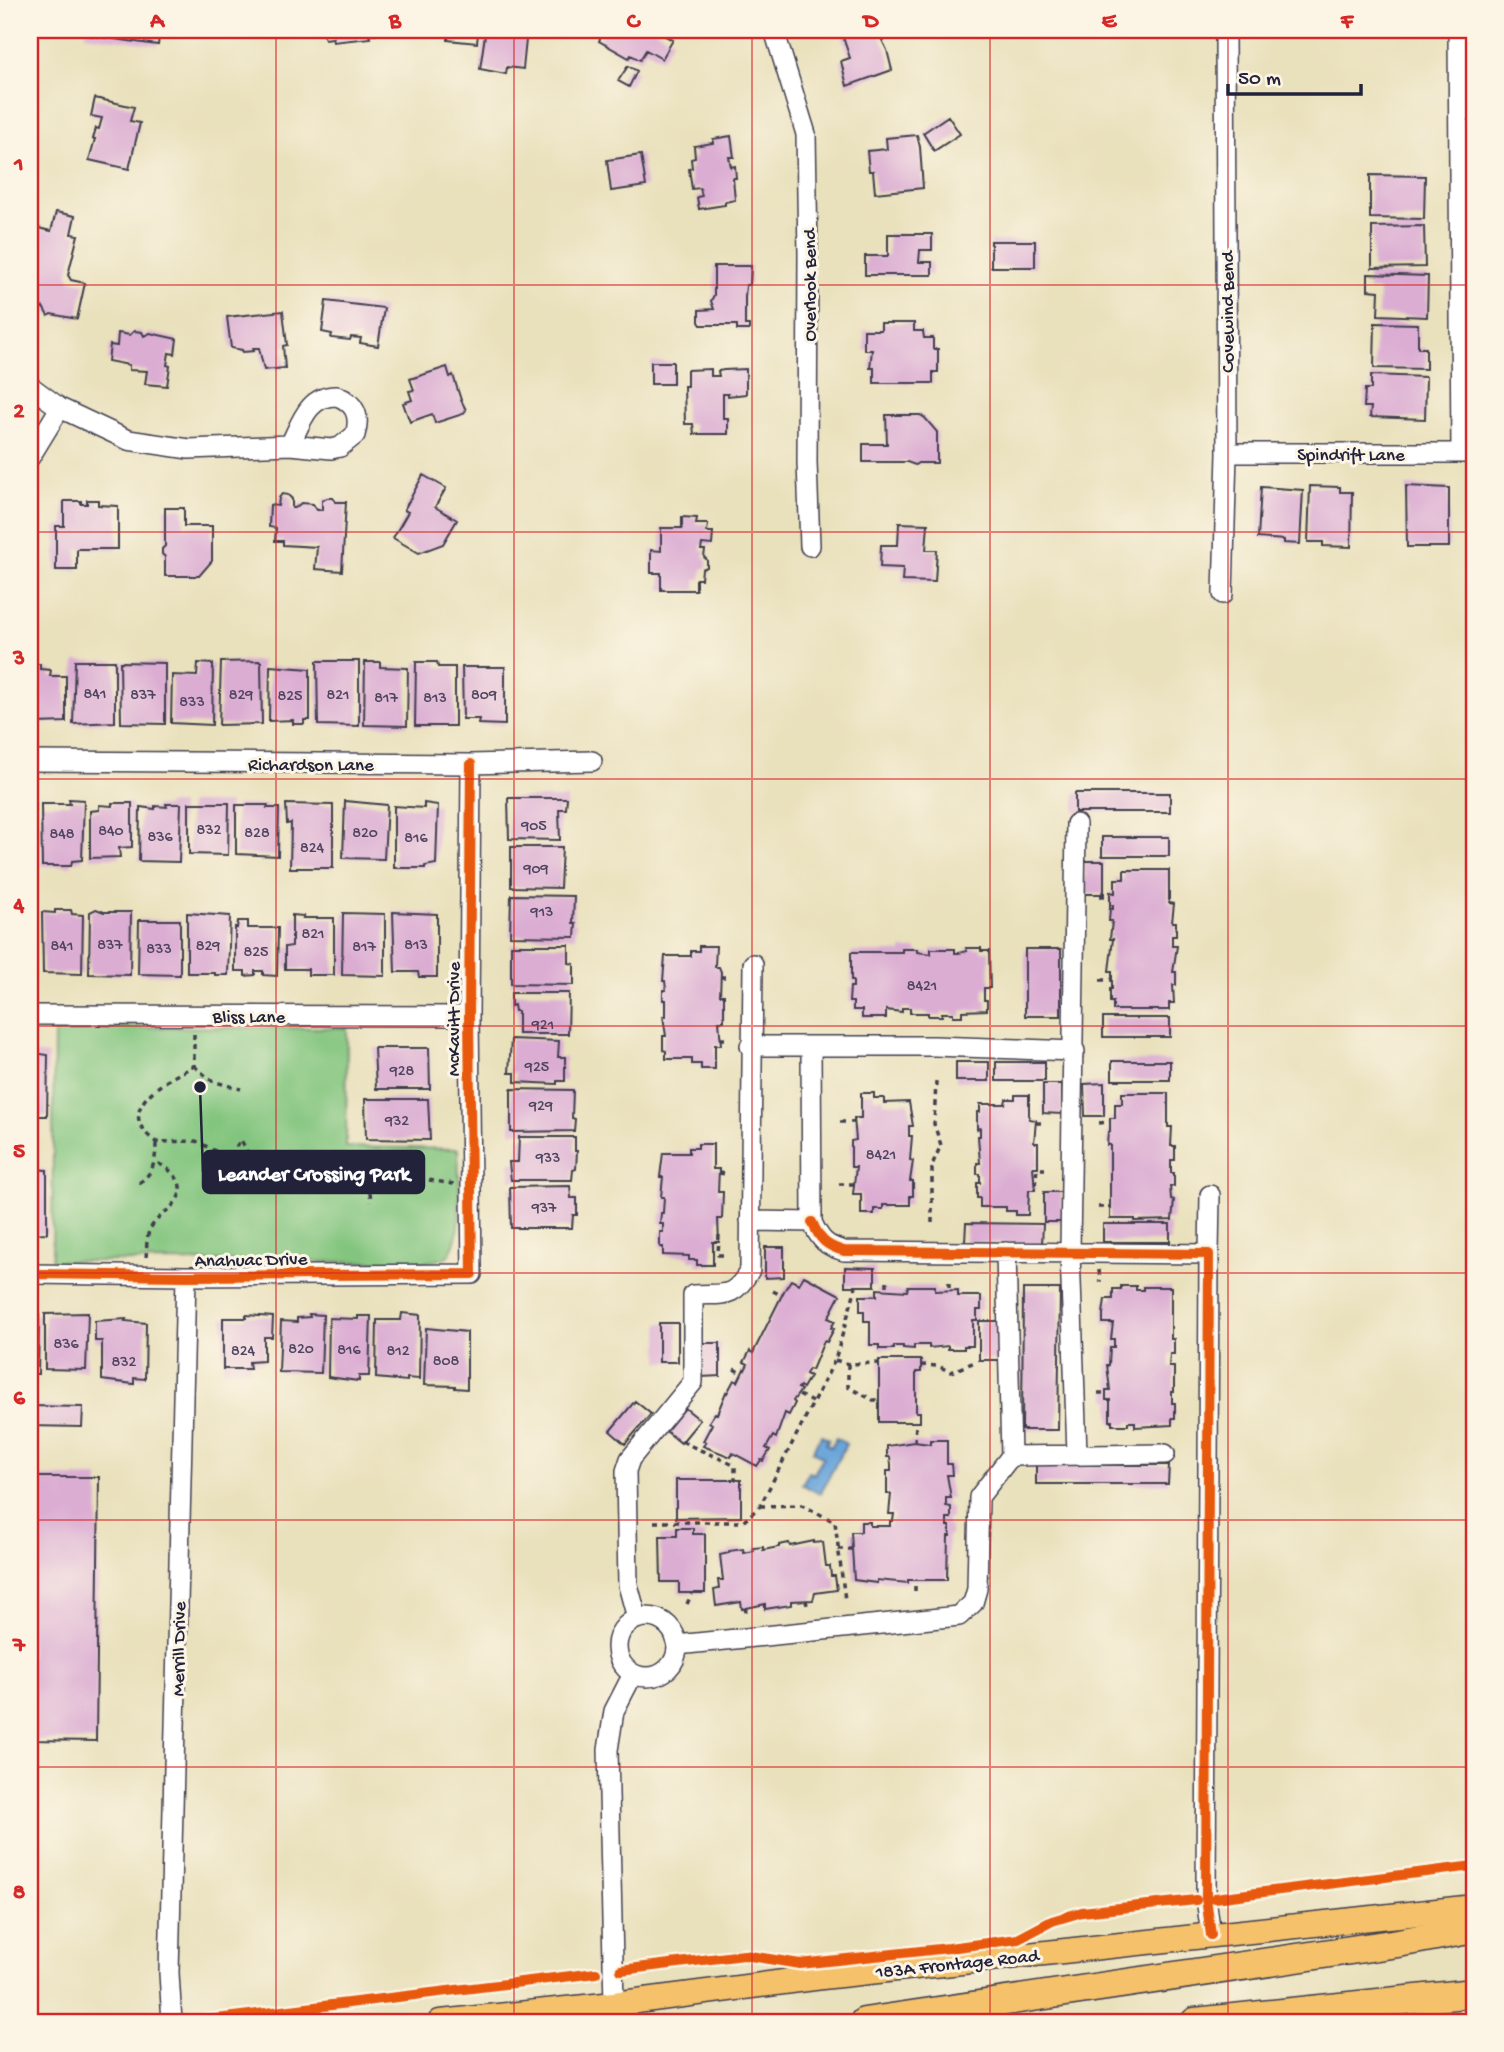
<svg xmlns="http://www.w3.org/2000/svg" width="1504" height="2052" viewBox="0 0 1504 2052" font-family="'Gochi Hand',sans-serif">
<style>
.green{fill:#82c57e;stroke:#52745c;stroke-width:2}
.water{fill:#6aa5da;stroke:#46648a;stroke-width:2}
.building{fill:#dbadd3}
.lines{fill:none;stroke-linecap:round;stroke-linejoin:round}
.minor-casing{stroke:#403e4e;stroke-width:22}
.major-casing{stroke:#403e4e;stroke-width:27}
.highway-casing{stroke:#403e4e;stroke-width:31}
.path{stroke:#403e4e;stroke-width:3.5;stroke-dasharray:5 5;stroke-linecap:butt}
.minor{stroke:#fff;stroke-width:19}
.major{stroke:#f5c16b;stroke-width:24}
.highway{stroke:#f5c16b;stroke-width:28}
.cycleway-casing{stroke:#fcf5e5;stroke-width:15}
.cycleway{stroke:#e8590c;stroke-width:10}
.grid{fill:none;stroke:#d62828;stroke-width:2;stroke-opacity:0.55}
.labels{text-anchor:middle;stroke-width:6;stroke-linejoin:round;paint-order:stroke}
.number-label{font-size:16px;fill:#504561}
.street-label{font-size:19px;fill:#22223b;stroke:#fcf5e5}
.leader{fill:none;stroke:#22223b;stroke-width:2.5}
.callout-dot{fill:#22223b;stroke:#fcf5e5;stroke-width:2.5}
.callout{fill:#22223b;stroke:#22223b;stroke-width:2.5}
.callout-label{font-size:21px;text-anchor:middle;font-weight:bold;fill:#fff}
.neatline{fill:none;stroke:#d62828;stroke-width:2.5}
.grid-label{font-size:23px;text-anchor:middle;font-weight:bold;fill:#d62828}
</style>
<rect width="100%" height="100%" fill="#fcf5e5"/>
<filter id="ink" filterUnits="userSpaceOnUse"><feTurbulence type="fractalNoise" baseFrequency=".0143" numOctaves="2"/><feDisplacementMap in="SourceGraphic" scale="14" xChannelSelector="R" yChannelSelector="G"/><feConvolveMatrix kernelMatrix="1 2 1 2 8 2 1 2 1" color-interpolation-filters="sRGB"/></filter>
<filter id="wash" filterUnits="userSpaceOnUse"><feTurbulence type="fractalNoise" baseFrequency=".00686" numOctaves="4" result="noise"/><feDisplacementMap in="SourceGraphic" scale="28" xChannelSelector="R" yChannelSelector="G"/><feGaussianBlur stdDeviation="1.57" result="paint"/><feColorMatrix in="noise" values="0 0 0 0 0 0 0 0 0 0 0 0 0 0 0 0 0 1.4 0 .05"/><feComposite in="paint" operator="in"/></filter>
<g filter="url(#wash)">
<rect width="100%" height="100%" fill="#e9e0bc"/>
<!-- green -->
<path class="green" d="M54 1027 347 1028 346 1147 458 1149C458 1173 466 1241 446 1257 441 1260 431 1261 424 1262L52 1261Z"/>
<!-- water -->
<path class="water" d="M821 1435 829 1439 826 1444 831 1447 836 1438 846 1444 820 1494 802 1484 809 1472 814 1474 823 1457 813 1451Z"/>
<g id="blocks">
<!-- building -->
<path class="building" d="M86 30H160L158 45 85 35Z
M321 30H380L377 34 369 35 370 38 333 42V38L325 39Z
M449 30H527L523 69 507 67 506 74 480 69 485 35 478 34 477 43 448 40Z
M598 30H657L656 31 673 40 662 59 646 50 640 60 631 55 629 58 599 41 602 35 596 32Z
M855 30H863L865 34 877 30 887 50 892 70 847 86 841 61 850 58 842 34Z
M628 66 637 71 629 87 618 81Z
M95 98 134 107 130 121 140 123 129 169 89 160 95 139H93L96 128 99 129 102 118 91 116Z
M948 116 960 134 934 151 923 133Z
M917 135 920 147 923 188 875 193 873 171H869L867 151 887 149 886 138Z
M731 136 734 157H729L731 167 735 166 736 178H733L735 200 725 202V205L699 209 697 197 702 196 700 188 692 189 689 169 692 168 691 159 695 158 694 146 713 143V139Z
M641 155 646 186 611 191 607 160Z
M1370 175 1425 176 1424 219 1370 218Z
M56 212 75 216 71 234 78 235 68 275 71 280 85 283 77 319 51 314 48 316 43 307 40 309 34 302 37 299 32 292 34 290 30 283 33 265 30 262 33 246 30 243 34 227 51 231Z
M1424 226 1425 267 1372 268V227Z
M888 234H932V250H920L919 262H932V275H865V256H888Z
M991 241H1035V267H991Z
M714 266H751L750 285H746L745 297V325H749V330H737V325H701L699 322V310L714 309 711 301 714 295Z
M1368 274 1428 276 1427 317 1378 315 1379 291 1368 290Z
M326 301 384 308 378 346 360 343 361 338 351 337 350 340 331 338 332 334 322 332Z
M283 311 287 345 283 346 285 368 264 370 259 348H253L254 351 243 352 242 350 231 348 227 317Z
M881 323H914V331H923L924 338H933V349H938V372H933V383H874V368H870L872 350H864V330H881Z
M1375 323 1418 324V348H1426V369L1374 368Z
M134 331 142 332 144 336 150 333 177 339 175 354 169 353 167 365 170 366 167 386 145 384 147 371 129 370V365L108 361 110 345 117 346 118 333 130 335Z
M651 362H673V384H651Z
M447 367 450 377 453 375 461 400 466 410 463 414 435 423 432 414 410 422 403 403 412 400 409 391 414 390 410 379Z
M711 369V376H719L718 371 724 370 746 369V394L728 396V394H723V418H728V434H694L693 424H685L684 386H687V370Z
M1371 375 1426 377 1425 419 1370 417 1371 407H1364L1365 389H1371Z
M886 415H920L925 418 937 432V463H918L915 465 907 462H863V444H887Z
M423 475 446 488 435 507 457 520 443 544 419 553 393 538 408 512 404 510Z
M1310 486 1340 487V492H1352L1351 547 1323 546V542H1308Z
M1406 486 1449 488V547H1407Z
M1261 487 1303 490 1300 544 1284 543V540L1258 538Z
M282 494 288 495 292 499V508H295L301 503 313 504 317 510H322V501L327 498H333L336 502H346L342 571 315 569 317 547 283 545V541H275L276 528 269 527 270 505 278 506 279 498Z
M87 500H98V505L118 506V549H77V570H56V526H64V501H81V504H87Z
M165 508H184V526H212V561L199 576H165V557L162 554V549L165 546Z
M682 517 697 518 696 524H708L707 532H713L712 545 702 544 701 550H705L704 557 707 560V567L702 569 701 579H696V590H661V573H651V550L661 551V528H682Z
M899 523 928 524 926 550H937L935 582 902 581 903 568 880 567 881 545H898Z
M75 661H115V722L73 724Z
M261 661 262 724 219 725 221 662Z
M317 661H359V726L318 725Z
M120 662 165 663V724L121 723Z
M365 662H380V667L408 668 407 726 364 725Z
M416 662H437L438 667H455V726H415Z
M198 663 213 664 212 725 171 723 172 675 197 676Z
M30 664H40V669L51 670 50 676H66V722L36 723V714H30Z
M270 666 310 669V720H304V724H293V720L269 721Z
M462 667H505V725L478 724 479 719H463Z
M1075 793H1170V812H1075Z
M508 798H567L566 809H559L560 840 509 839Z
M69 799 84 800 82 860 72 861 71 866H42L41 804H70Z
M345 801 387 805 384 859 343 858Z
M30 802H35L34 861 30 860Z
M112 803H132V847L119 848 120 857 90 858V811L99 810V805L112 806Z
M189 803H229L228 855 189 854Z
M424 803 438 805 436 864 425 866V868H394V806L424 808Z
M166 804H181L179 862 139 861 140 807 155 809V806L167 807Z
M286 804 333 805V868H290L291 823 287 824Z
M236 805H268L267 808H279L278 856 236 854Z
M1102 837H1169V856H1102Z
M511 847H562L560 888 511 887Z
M1085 861H1104V894H1085Z
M1124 870H1169V903L1174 904 1172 922H1176V936H1172V946H1177L1173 972H1176V985H1173L1174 1003H1169V1010H1113V1002H1110V989H1112V971H1109L1113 939H1110L1112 921H1109L1110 908 1113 909V905H1110V892L1115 893V879H1124Z
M511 895 574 896 573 923H576L575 937 510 936Z
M96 909 104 912H131L130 975 89 974 90 912Z
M55 910H71L72 914 83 915 82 974 43 973 42 912 55 913Z
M393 912 437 914V977H419L418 972H395Z
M187 913 230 916 228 975H215V973H187Z
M343 913 385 914V976L342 975Z
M292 915 304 916 303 918H334V975H308V969H285V947L292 946Z
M139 920H180V975L138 974Z
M238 921H248V928H278L277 976 263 975V971H255V975L245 976V971H235V927L237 928Z
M30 923H34V974H30Z
M511 945H569V963L574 964V985L511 984Z
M699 946H716L715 967H719L721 972 720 995H724V1021H719L721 1045H715V1069H701V1064H692V1059H666V1051L663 1050V1036H666L663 1016H666V1000H663V990H666L665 981H663L665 956H691V951H699Z
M966 948H981V951H989L990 988H984V1000H987V1010L962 1011V1016H953V1013H942V1016H928V1013H910V1008H902V1012L886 1010V1018H862V1010H853V1002H849L850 987H853V981H851V952H902V949H917V952L931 954V949H955V953H959L967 951Z
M1025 949H1061V1016H1025Z
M511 993H569L568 1034H518V1011H515L514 1005 511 1006Z
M1103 1018H1170V1037H1103Z
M511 1039 559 1041 558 1057H565V1081H557V1084L515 1082V1073H509Z
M374 1048H429L430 1089H376Z
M34 1053 48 1055 47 1116H30V1056H34Z
M1112 1061H1170V1080H1112Z
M956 1062H989V1081H956Z
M996 1062H1045V1081H996Z
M1104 1083V1116H1085L1084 1084Z
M1043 1084H1062V1114L1043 1113Z
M511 1089 573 1090 572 1118 575 1119 574 1131 511 1132Z
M861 1093H874V1098H884V1103L909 1102 913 1126H909V1136H912L910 1160 913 1161 910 1181H913V1196H910V1205H883V1209H874V1214H861V1194H853L856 1167H851V1141L856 1140 854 1118H861Z
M1122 1093H1168V1127H1172L1171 1146H1175V1160H1171V1173H1174V1186H1170L1171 1199 1174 1200 1172 1220 1135 1221V1219H1110V1145H1107L1108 1132H1110V1118H1115V1104H1122Z
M1015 1095H1029V1119L1036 1120 1034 1143H1038V1167H1033L1035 1190H1029L1028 1215H1016V1211H1006V1207H980V1198H977V1183H980V1174H977V1163H980L978 1136H980V1128L977 1129V1112H980V1104H1005L1006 1099H1015Z
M365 1099H428L430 1140 366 1139Z
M519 1137H575V1151H577L576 1169 573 1170 572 1180H511L509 1162H518Z
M698 1144H713V1169H719L718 1192H723L722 1219H718L719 1242H713V1265H697V1260H689V1256L663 1255V1247H660V1232H663V1224H660L661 1213H663L664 1197H661L663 1177H660L663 1153H689V1148H698Z
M30 1169 47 1170V1233L30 1234Z
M570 1186 571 1198H577V1215H573L572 1228H511L510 1187Z
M1044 1192H1061L1062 1222H1044Z
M966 1223 1043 1224 1042 1244 965 1242Z
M1103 1224H1170V1242H1103Z
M765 1247H784V1277L765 1278Z
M845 1267 875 1268V1286H845Z
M804 1276 840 1295 828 1318 835 1321 831 1328 834 1329 827 1342 824 1341 812 1370 809 1369 806 1374 810 1376 803 1388 800 1386 798 1388 801 1390 793 1401 795 1403 789 1415 785 1413 776 1438 773 1436 766 1448 770 1450 763 1461 761 1460 757 1466 733 1453 731 1457 703 1446 706 1442 703 1441 712 1424 709 1422 715 1413 717 1414 726 1392 727 1393 734 1380 738 1382 744 1369 745 1370 748 1364 744 1362 750 1351 753 1353 784 1291 791 1280 799 1284Z
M908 1286H935V1291L958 1290V1296H981V1310H977V1320H973V1346H964V1349H948V1346L929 1348V1345H914V1349L903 1348V1346H894V1349H879V1345H870V1321H864V1311H860V1296H877V1289L907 1291Z
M1121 1286H1136V1290H1143V1287H1171V1339H1174V1354H1170L1169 1367H1174V1392H1172V1403H1175V1418H1172V1425L1135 1427V1422H1128V1425H1112V1421H1110V1400H1106V1390H1110L1107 1365H1109L1110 1347H1114V1339H1111L1113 1323H1103V1314L1105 1299H1113V1289H1121Z
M1023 1289H1060L1058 1430H1022Z
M88 1313 86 1370 45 1369V1314Z
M402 1313 420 1315 419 1379 407 1378V1381L376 1378 377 1320H401Z
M30 1314 39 1315 38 1374H30Z
M309 1314 323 1315 321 1373 279 1372 281 1321 297 1322V1318L310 1317Z
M246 1315 273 1317 272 1337H264V1361L249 1362 250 1369H223V1318H246Z
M358 1316H371L369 1376H359V1381L328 1377 329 1318 358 1319Z
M126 1319 125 1321 146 1323 145 1379 134 1378V1384L102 1380V1341H95V1321Z
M979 1321H999V1360H979Z
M659 1323H678V1362H659Z
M426 1328 467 1332V1389L455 1388V1386L424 1385Z
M701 1343H720V1376L701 1377Z
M879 1360H921V1372H916V1412H920V1422H879Z
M635 1401 651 1414 625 1444 610 1431Z
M30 1406 83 1407 82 1427 30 1426Z
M685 1408 700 1420 681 1443 666 1431Z
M930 1440H947V1464H952L953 1475H947L951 1498H946V1506L951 1507V1518H947V1526H950V1536H948L947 1580H908V1583L877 1580V1583L854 1580 851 1532H861V1522H870V1526H890V1521H893L894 1514H889L891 1494H887V1471H891V1465L890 1457H887V1446L914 1442 930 1444Z
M1036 1465H1169L1168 1484H1036Z
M30 1477H99L96 1741 30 1740Z
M676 1480H741V1517L676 1518Z
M677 1528H693V1534H705V1593H679V1582H661L660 1536H677Z
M814 1541V1543L823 1542 826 1566H830L831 1576H835L837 1590 815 1593 813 1600 791 1601V1605L765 1609V1604L742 1609 741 1602 716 1606 714 1590 719 1589 718 1580H723L720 1555 729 1553V1551L743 1549 744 1553 754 1551 753 1548 763 1547V1550L779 1547V1545L789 1543 790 1546Z"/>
</g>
</g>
<g filter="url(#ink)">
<use href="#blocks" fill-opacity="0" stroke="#403e4e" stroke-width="2"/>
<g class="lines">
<!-- minor casing -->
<g class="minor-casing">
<path id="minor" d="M774 30 806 134 808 254 807 462 810 546
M1458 30 1461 453
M30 386 60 408 128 440 189 449 290 445 331 449 340 447 355 435C361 416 355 403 337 396 308 395 301 423 290 445
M1227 453H1473
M30 457 60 408
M1223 594 1227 453 1225 30
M30 761 471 764 592 761
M1076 824 1070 1252 1077 1454
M30 1015 469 1016
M750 1046H934L1075 1051
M750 1221 812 1222 811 1047
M812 1222C820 1240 826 1246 844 1251L1209 1254 1206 1898 1211 1935
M1209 1254 1210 1195
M30 1274 186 1276 472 1274 469 1016 471 764
M1011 1456 1165 1454
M617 1647a30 30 0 1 1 60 0a30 30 0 1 1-60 0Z
M637 1618 628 1585 626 1471 630 1459 693 1382V1295C724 1293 733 1300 750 1270L753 964
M677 1645 959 1616 973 1603 977 1589 979 1497 1011 1456 1006 1252
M614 2004 608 1750 614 1711 633 1674
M172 2022 169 1973 186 1276"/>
</g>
<!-- major casing -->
<g class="major-casing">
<path id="major" d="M440 2022 614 2004 822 1977 1474 1907"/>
</g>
<!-- highway casing -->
<g class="highway-casing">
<path id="highway" d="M864 2022 1398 1943 1474 1929
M1195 2022 1474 1993"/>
</g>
<!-- path -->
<path class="path" d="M1100 896H1110
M1103 896V889
M721 977H725
M1100 980H1111
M194 1034V1066C166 1080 110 1109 156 1142L196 1141 219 1153 251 1159 297 1183 330 1190 344 1184 360 1181H380L395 1174 403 1172 422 1179 454 1184
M721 1039H725
M194 1066 212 1081 241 1089
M840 1122H855
M1036 1123H1045
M1099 1123 1110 1122
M230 1155 241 1140 251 1159
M719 1173 725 1174
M369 1182 371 1202
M139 1183C154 1173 156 1159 156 1142
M839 1184H855
M1035 1185 1037 1169H1045
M1098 1207H1109
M932 1223V1165L941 1145 934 1124 936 1081
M719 1235 718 1255H725
M146 1257C147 1248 146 1237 150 1229 156 1218 166 1213 174 1204 190 1185 172 1169 155 1162
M1099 1270 1100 1282
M887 1281V1291
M949 1282V1290
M773 1291 781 1295
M835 1360 848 1364 879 1363
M848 1364V1387L873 1400H879
M921 1365 938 1366 951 1372 977 1361
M734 1369 741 1373
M1098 1393H1106
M799 1395 812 1402
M682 1441C699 1451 717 1456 735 1466V1480
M915 1442 916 1422
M760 1506 802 1505 835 1522 845 1600
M654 1522H743L760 1506 835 1360 856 1287
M838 1549H851
M915 1591V1580
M806 1600 807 1605
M687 1604 692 1593
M745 1608 746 1612"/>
<!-- minor -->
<use href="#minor" class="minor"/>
<!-- major -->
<use href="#major" class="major"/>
<!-- highway -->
<use href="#highway" class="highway"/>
<!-- cycleway casing -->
<g class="cycleway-casing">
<path id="cycleway" d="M812 1222C820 1240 826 1246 844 1251L1209 1254 1206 1898 1211 1935
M30 1274 186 1276 472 1274 469 1016 471 764
M1215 1898 1474 1866
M621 1970 744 1955 800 1964 949 1948 1018 1939 1052 1921 1082 1912 1196 1900
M191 2022 596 1973"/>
</g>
<!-- cycleway -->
<use href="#cycleway" class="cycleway"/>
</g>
</g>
<!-- grid -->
<path class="grid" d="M276 30V2022M514 30V2022M752 30V2022M990 30V2022M1228 30V2022M30 285H1474M30 532H1474M30 779H1474M30 1026H1474M30 1273H1474M30 1520H1474M30 1767H1474"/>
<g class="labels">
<!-- number labels -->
<g class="number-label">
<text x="95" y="698">841</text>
<text x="143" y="699">837</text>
<text x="241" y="699">829</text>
<text x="338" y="699">821</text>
<text x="484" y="699">809</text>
<text x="290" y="700">825</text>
<text x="386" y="702">817</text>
<text x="435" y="702">813</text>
<text x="192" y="706">833</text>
<text x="534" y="830">905</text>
<text x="209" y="834">832</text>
<text x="111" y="835">840</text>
<text x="257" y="837">828</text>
<text x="365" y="837">820</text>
<text x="62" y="838">848</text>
<text x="160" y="841">836</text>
<text x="416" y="842">816</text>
<text x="312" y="852">824</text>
<text x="536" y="873">909</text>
<text x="542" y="916">913</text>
<text x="313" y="938">821</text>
<text x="110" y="949">837</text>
<text x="416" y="949">813</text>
<text x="62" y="950">841</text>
<text x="208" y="950">829</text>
<text x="364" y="951">817</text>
<text x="159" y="953">833</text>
<text x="256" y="956">825</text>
<text x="922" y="990">8421</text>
<text x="543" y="1029">921</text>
<text x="537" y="1071">925</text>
<text x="402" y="1075">928</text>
<text x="541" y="1110">929</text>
<text x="397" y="1125">932</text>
<text x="881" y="1159">8421</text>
<text x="548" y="1162">933</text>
<text x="544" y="1212">937</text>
<text x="66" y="1348">836</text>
<text x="301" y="1353">820</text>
<text x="349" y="1354">816</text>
<text x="243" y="1355">824</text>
<text x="398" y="1355">812</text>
<text x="446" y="1365">808</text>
<text x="124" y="1366">832</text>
</g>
<!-- street labels -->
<g class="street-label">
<text transform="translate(808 285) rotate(-90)" y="7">Overlook Bend</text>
<text transform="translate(1226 312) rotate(-90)" y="7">Covewind Bend</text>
<text x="1351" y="460">Spindrift Lane</text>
<text x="311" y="770">Richardson Lane</text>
<text x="249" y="1022">Bliss Lane</text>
<text transform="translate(452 1019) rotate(-90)" y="7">McKavitt Drive</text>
<text transform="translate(251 1258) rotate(-1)" y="7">Anahuac Drive</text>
<text transform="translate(177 1649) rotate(-89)" y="7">Merrill Drive</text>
<text transform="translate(957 1962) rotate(-6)" y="7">183A Frontage Road</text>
</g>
</g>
<!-- callouts -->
<path class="leader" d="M200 1087L203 1172"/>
<circle class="callout-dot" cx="200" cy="1087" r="7"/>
<rect class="callout" x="203" y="1151" width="221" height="42" rx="7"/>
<g class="callout-label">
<text x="314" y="1180">Leander Crossing Park</text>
</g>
<!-- margin -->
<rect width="1504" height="2052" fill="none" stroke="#fcf5e5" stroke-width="77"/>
<!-- scale -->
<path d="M1228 84v10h133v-10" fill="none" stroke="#22223b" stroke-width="3.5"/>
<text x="1238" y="84" font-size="21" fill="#22223b" stroke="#fcf5e5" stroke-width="5" paint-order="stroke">50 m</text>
<rect x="38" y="38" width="1428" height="1976" class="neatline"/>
<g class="grid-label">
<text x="157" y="27">A</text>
<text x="395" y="27">B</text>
<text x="633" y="27">C</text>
<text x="871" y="27">D</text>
<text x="1109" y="27">E</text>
<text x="1347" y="27">F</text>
<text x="19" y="170">1</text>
<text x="19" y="417">2</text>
<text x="19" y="664">3</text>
<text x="19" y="911">4</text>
<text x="19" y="1157">5</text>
<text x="19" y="1404">6</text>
<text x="19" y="1651">7</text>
<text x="19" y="1898">8</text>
</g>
</svg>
